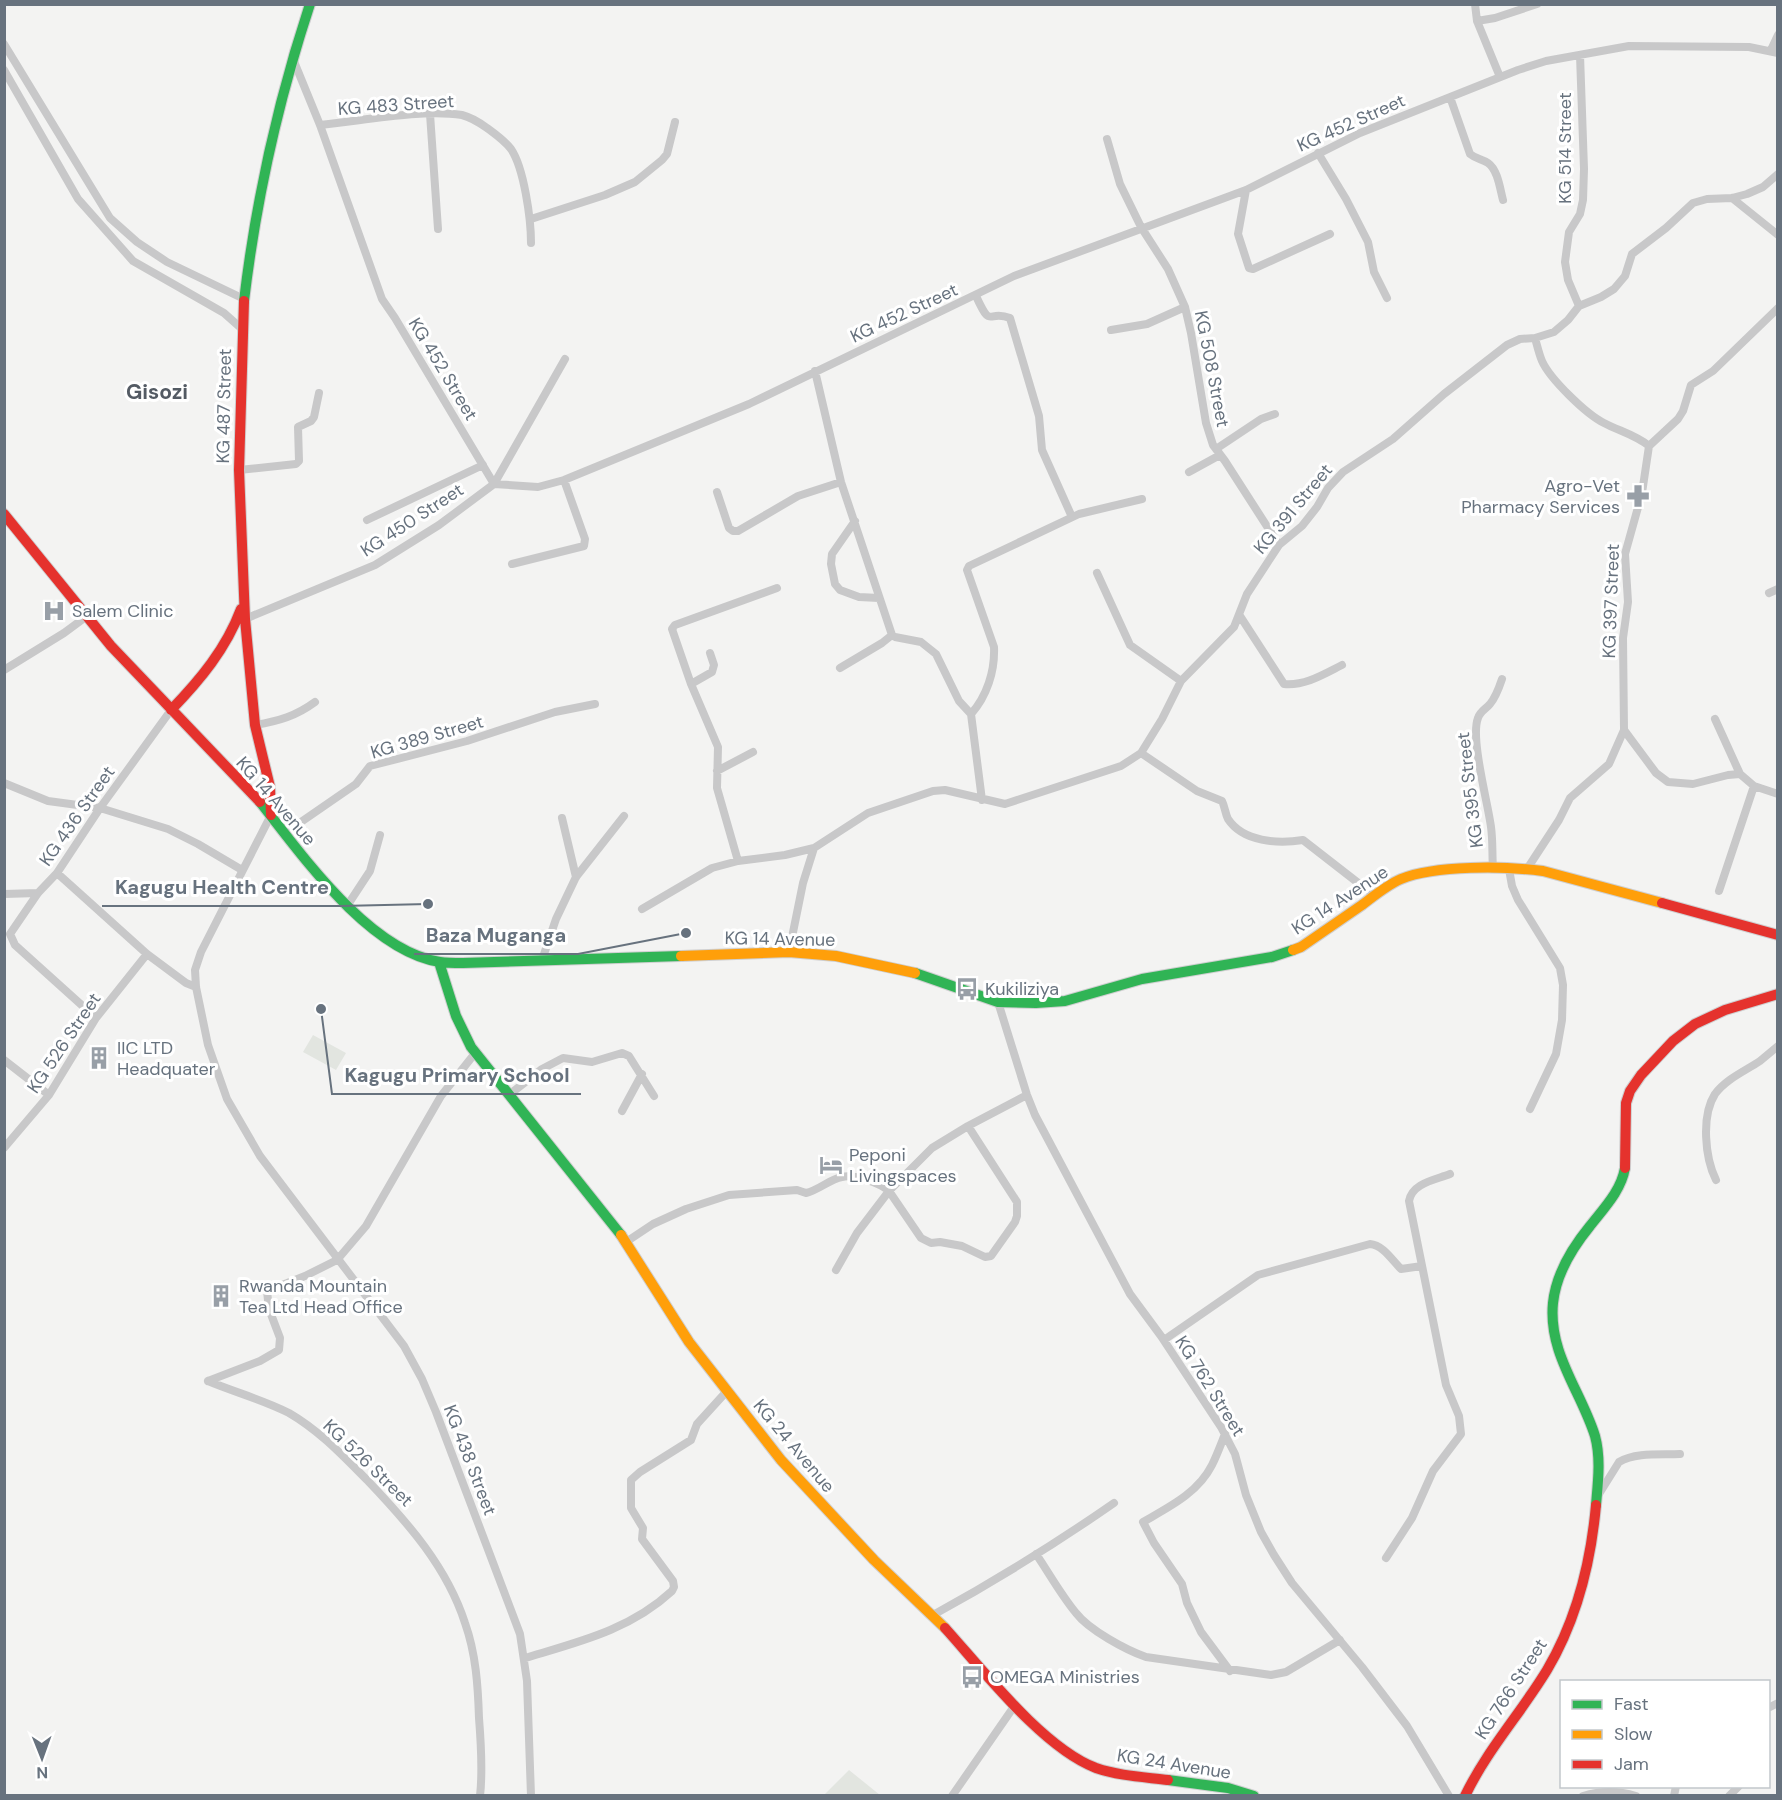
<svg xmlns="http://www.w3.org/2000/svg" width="1782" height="1800" viewBox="0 0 1782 1800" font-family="'DM Sans',sans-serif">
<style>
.green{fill:#e2e5e0}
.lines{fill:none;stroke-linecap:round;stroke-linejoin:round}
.fast-casing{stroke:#cfcfd0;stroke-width:12}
.slow-casing{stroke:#cfcfd0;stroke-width:12}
.jam-casing{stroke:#cfcfd0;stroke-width:12}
.street{stroke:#c8c8c9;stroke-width:8}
.fast{stroke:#30b455;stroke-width:10}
.slow{stroke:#ff9f0a;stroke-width:10}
.jam{stroke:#e5322d;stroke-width:10}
.labels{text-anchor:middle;stroke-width:6;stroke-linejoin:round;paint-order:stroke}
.street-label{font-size:18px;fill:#67727e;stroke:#fff}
.poi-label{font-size:18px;fill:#67727e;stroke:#fff;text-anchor:start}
.quarter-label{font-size:21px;font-weight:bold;fill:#545b64;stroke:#fff}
.leader{fill:none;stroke:#67727e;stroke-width:2}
.callout-dot{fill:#67727e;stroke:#fff;stroke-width:2}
.callout-label{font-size:20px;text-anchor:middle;font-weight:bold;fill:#67727e;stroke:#fff;stroke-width:6;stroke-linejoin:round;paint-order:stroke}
</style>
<rect width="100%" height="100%" fill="#f3f3f2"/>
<!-- green -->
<path class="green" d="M313 1035 346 1053 336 1070 303 1052Z
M849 1770 880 1795H824Z"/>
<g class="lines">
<!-- fast casing -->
<g class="fast-casing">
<path id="fast" d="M244 301C256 200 278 101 310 4
M260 802C302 855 369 951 440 962 447 963 455 963 463 963L681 956
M439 962 456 1016 471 1047 621 1235
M915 973 998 1002 1036 1003 1065 1001 1142 979 1272 957 1293 950
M1596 1505C1598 1482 1601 1458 1595 1436 1581 1391 1548 1353 1553 1303 1556 1274 1572 1248 1590 1226 1604 1208 1621 1191 1625 1168
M1168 1780 1228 1788 1254 1796"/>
</g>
<!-- slow casing -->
<g class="slow-casing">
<path id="slow" d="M1293 950 1301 947C1321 933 1342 919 1362 905 1374 896 1387 885 1401 879 1435 865 1505 866 1543 871L1662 903
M681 956 789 952 836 956 915 973
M621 1235 689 1342 781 1460 874 1560 945 1628"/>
</g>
<!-- jam casing -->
<g class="jam-casing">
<path id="jam" d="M244 301 239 470 245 619 255 725 270 787 271 815
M4 514 111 646 260 802
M171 710C200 680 226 649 241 609
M1662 903 1778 935
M1625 1168 1626 1103 1630 1091 1641 1075 1673 1041 1695 1024 1725 1010 1778 994
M945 1628C983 1670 1043 1748 1096 1768 1119 1776 1144 1777 1168 1780
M1465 1796C1487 1750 1521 1713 1547 1670 1576 1621 1591 1561 1596 1505"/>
</g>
<!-- street -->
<path class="street" d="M1475 4 1477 21 1500 77
M1477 21 1495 18 1537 4
M4 44 110 218 137 242 167 262 244 299
M1771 50 1778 35
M293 59 320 125 382 299 395 318 494 484 538 487 564 480 749 404 1014 276 1246 190 1360 133 1518 70 1546 61 1629 46 1749 47 1778 53
M4 70 78 199 133 261 224 313 242 329
M1450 97 1470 154C1476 159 1482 159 1488 163 1498 170 1500 189 1503 200
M430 114 438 229
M320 125C362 121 420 109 462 115 470 117 480 123 487 128 495 134 504 140 511 149 524 168 531 219 531 243
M1107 139 1120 184 1141 227 1168 269 1185 307 1191 333 1206 423 1213 445 1225 461 1279 545
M1318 153 1346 199 1368 242 1374 272 1387 298
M1246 190 1238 234 1249 268 1253 269 1330 234
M1732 198 1778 235
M531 219 605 195 635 182 662 160 667 154 675 122
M976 296C992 331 987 309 1010 318L1039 416 1042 450 1072 517
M1579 306 1568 280 1565 262 1569 232 1580 214 1583 200 1584 169 1580 55
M1778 308 1713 371 1691 385 1683 411 1678 419 1649 446 1642 493 1625 554 1628 602 1623 638 1624 730 1656 773 1668 782 1693 784 1728 775 1740 774 1754 786 1778 794
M1111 330 1147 324 1185 307
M1535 338C1537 345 1539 354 1542 361 1550 379 1586 414 1604 423 1619 431 1636 435 1649 446
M815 371 841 482 892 635 895 637 921 642 936 654 959 701 971 714 982 800
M1216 449 1261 419 1275 414
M239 470 296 464 299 461 298 427 311 421 314 417 319 393
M1189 472 1220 455
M717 492 729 528 733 531H738L798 496 841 482
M367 520 483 465
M855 521 832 554 831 564 835 584 840 590 859 597 879 598
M512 564 584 546 585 539 564 480
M1097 573 1130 645 1181 681
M1769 593 1778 589
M1240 616 1284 684C1305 686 1324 674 1342 665
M245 619 375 565 439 525 494 484 565 359
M840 668 882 643 892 635
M4 670 64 633 87 616
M691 684 712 672 714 665 710 653
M971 714C987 696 995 671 994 647L967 570 969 566 1079 514 1142 499
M1715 719 1740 774
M255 725C279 721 296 716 315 702
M1141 753 1197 791 1222 801C1225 807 1225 813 1228 819 1243 842 1278 844 1303 840L1375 896
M717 771 753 752
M4 783 48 801 100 808 168 829 198 844 242 870
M271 815 201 952 195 970 196 987 208 1045 227 1099 260 1156 404 1346 422 1379 436 1412 520 1634 527 1681 531 1796
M562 818 576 877
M285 833 356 784 370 766 467 741 555 712 595 704
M738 861 717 788 718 747 691 684 672 629 675 625 777 588
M1493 869C1492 855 1493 841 1491 827 1488 803 1470 738 1478 718 1480 711 1486 709 1490 704 1496 697 1499 688 1502 679
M1509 869 1512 886 1518 900 1560 968 1563 985 1562 1020 1556 1054 1530 1109
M1527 869 1559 820 1570 798 1609 764 1624 730
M57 873 147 954 186 983 196 987
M1719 891 1754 786
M4 894 38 893
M347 906 370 871 380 835
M642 909 712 868 738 861 785 855 814 848
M789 952 803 883 814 848 868 813 933 791 945 790 1005 804 1121 766 1141 753 1162 719 1181 681 1234 627 1247 594 1279 545 1302 526 1317 507 1328 488 1343 472 1393 439 1444 394 1507 345 1520 339 1535 338 1554 332 1568 320 1579 306 1601 297 1614 289 1625 276 1632 254 1666 228 1693 203 1707 199 1732 198 1747 194 1763 187 1778 174
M542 960 556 919 576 877 624 816
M998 1002 1027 1095 1035 1115 1130 1294 1161 1336 1221 1427 1235 1454 1246 1495 1261 1532 1274 1555 1292 1583 1362 1667 1407 1726 1449 1796
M96 1018 15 945 10 934 38 893 57 873 100 808 171 710
M4 1060 49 1095
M510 1094 542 1069 563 1058 592 1062 622 1053 629 1056 654 1096
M622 1111 642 1074
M4 1148 49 1095 96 1018 147 954
M1716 1180C1705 1158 1701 1116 1715 1094 1726 1079 1745 1071 1760 1061 1766 1056 1772 1051 1778 1046
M626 1242 653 1224 686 1209 729 1195 797 1190 806 1193C819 1190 830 1179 842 1177 855 1174 880 1183 889 1191L932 1148 968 1126 1027 1095
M836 1270 857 1233 889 1191 921 1238 931 1243 940 1242 962 1246 985 1257 991 1256 1015 1222 1017 1216V1202L968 1126
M1164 1340 1258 1275 1370 1244C1383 1245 1392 1260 1401 1269L1422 1266
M208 1381C234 1392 264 1400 289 1413 320 1431 343 1456 368 1481 408 1523 447 1567 465 1623 476 1654 478 1686 479 1718 481 1743 483 1770 480 1796
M208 1381 260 1361 279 1350 280 1338 269 1309 267 1291 305 1276 337 1260 366 1226 441 1096 476 1052
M1225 1434C1221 1444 1217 1455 1212 1465 1198 1493 1169 1507 1143 1522L1154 1543 1182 1584 1187 1603 1201 1632 1230 1671
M1599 1494 1619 1462C1636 1452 1661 1455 1680 1454
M1036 1554C1049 1573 1061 1595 1076 1613 1089 1630 1126 1650 1146 1657L1271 1675 1286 1672 1340 1640
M1386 1558 1412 1518 1433 1471 1461 1434 1459 1416 1446 1385 1409 1201C1412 1183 1435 1180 1450 1174
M933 1615C995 1581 1055 1544 1114 1503
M525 1658C578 1642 630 1630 672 1591L674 1587 673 1581 642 1539 643 1528 631 1508V1480L640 1472 691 1440 697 1424 727 1391
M1768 1708 1778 1703
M952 1796 1015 1705
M1583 1796C1600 1791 1619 1791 1636 1796
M1674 1796 1676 1786
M1729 1796 1739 1786"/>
<!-- fast -->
<use href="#fast" class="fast"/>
<!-- slow -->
<use href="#slow" class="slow"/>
<!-- jam -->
<use href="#jam" class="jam"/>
</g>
<!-- icons -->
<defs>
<g id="pharmacy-bare" transform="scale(1.8)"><path d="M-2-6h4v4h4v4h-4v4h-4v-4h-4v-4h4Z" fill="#989fa7" stroke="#fff" stroke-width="2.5" paint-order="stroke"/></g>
<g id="hospital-bare" transform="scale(1.8)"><path d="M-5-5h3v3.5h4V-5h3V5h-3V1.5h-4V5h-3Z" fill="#989fa7" stroke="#fff" stroke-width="2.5" paint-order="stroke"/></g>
<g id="bus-bare" transform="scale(1.8)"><path d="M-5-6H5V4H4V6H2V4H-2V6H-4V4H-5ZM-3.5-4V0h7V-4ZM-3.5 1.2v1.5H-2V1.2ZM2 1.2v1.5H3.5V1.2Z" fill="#989fa7" stroke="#fff" stroke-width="2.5" paint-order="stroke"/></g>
<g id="building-bare" transform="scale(1.8)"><path d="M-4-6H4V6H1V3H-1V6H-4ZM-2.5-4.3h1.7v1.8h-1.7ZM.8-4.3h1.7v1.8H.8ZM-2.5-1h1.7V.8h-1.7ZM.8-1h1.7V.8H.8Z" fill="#989fa7" stroke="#fff" stroke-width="2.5" paint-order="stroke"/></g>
<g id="hotel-bare" transform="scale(1.8)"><path d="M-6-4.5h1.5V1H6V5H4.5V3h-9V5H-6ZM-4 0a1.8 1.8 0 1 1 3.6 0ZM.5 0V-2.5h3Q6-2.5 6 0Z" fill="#989fa7" stroke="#fff" stroke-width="2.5" paint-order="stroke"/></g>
</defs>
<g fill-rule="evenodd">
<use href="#pharmacy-bare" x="1638" y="496"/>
<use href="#hospital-bare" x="54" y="611"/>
<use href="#bus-bare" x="967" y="989"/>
<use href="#building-bare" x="99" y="1058"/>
<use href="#hotel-bare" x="831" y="1165"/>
<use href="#building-bare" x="221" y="1296"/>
<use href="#bus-bare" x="972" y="1677"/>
</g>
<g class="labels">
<!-- street labels -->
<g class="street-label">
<text transform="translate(396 105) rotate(-4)" y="6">KG 483 Street</text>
<text transform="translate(1351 123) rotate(-24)" y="6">KG 452 Street</text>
<text transform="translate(1565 148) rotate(-90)" y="6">KG 514 Street</text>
<text transform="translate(904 313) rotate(-25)" y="6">KG 452 Street</text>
<text transform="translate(443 369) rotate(59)" y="6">KG 452 Street</text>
<text transform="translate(1212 369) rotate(79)" y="6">KG 508 Street</text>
<text transform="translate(224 406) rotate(-89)" y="6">KG 487 Street</text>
<text transform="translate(1293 509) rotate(-50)" y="6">KG 391 Street</text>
<text transform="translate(412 520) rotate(-33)" y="6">KG 450 Street</text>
<text transform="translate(1611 601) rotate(-88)" y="6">KG 397 Street</text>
<text transform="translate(427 737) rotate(-16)" y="6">KG 389 Street</text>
<text transform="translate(1470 790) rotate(-97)" y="6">KG 395 Street</text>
<text transform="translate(276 801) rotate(49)" y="6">KG 14 Avenue</text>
<text transform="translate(77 816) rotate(-55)" y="6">KG 436 Street</text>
<text transform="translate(1340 900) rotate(-33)" y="6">KG 14 Avenue</text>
<text transform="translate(780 939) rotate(1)" y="6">KG 14 Avenue</text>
<text transform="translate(64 1043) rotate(-56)" y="6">KG 526 Street</text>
<text transform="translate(1210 1386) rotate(58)" y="6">KG 762 Street</text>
<text transform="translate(794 1446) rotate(50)" y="6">KG 24 Avenue</text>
<text transform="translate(470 1460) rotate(69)" y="6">KG 438 Street</text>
<text transform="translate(368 1463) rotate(44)" y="6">KG 526 Street</text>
<text transform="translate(1511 1689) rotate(-57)" y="6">KG 766 Street</text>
<text transform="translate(1174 1764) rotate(9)" y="6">KG 24 Avenue</text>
</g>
<!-- poi labels -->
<g class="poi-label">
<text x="1620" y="492" text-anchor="end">Agro-Vet<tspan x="1620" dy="21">Pharmacy Services</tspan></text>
<text x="72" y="617">Salem Clinic</text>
<text x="985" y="995">Kukiliziya</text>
<text x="117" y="1054">IIC LTD<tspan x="117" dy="21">Headquater</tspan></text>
<text x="849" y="1161">Peponi<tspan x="849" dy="21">Livingspaces</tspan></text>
<text x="239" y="1292">Rwanda Mountain<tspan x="239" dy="21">Tea Ltd Head Office</tspan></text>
<text x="990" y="1683">OMEGA Ministries</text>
</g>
<!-- quarter labels -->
<g class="quarter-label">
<text x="157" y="399">Gisozi</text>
</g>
</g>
<!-- callouts -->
<path class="leader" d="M428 904L341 906H102M686 933L578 954H414M321 1009L332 1094H581"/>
<g class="callout-dot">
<circle cx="428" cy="904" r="6"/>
<circle cx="686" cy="933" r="6"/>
<circle cx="321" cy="1009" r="6"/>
</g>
<g class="callout-label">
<text x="222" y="894">Kagugu Health Centre</text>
<text x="496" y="942">Baza Muganga</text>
<text x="457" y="1082">Kagugu Primary School</text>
</g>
<!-- border -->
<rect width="1782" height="1800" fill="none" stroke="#67727e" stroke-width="12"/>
<!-- legend -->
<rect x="1560" y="1680" width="210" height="108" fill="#ffffff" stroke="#c2c7cb" stroke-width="1.5"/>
<rect x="1572" y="1700" width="30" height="9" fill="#30b455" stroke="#c2c7cb" stroke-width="1.5"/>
<text x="1614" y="1710" font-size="18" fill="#67727e">Fast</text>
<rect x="1572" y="1730" width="30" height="9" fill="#ff9f0a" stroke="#c2c7cb" stroke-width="1.5"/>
<text x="1614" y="1740" font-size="18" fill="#67727e">Slow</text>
<rect x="1572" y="1760" width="30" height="9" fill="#e5322d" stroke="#c2c7cb" stroke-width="1.5"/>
<text x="1614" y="1770" font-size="18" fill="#67727e">Jam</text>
<!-- north arrow -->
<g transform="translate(42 1758) rotate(179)" stroke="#ffffff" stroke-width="4.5" paint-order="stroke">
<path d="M0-4.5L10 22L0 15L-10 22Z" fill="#67727e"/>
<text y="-9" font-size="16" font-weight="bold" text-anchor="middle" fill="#67727e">N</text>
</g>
</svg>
